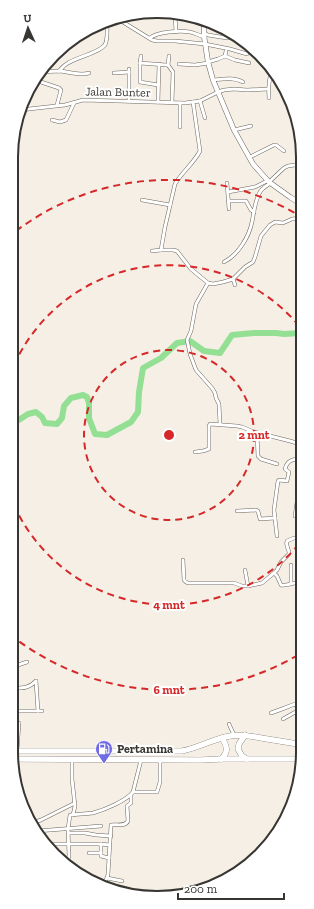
<svg xmlns="http://www.w3.org/2000/svg" width="314" height="909" viewBox="0 0 314 909" font-family="'Zilla Slab',serif">
	<style>
		.lines { fill: none; stroke-linecap: round; stroke-linejoin: round }
		.river { stroke: #93e095; stroke-width: 6 }
		.street-casing { stroke: #6b665e; stroke-width: 4 }
		.secondary-casing { stroke: #6b665e; stroke-width: 5.5 }
		.highway-casing { stroke: #6b665e; stroke-width: 6 }
		.street { stroke: #fff; stroke-width: 3 }
		.secondary { stroke: #fff; stroke-width: 4.5 }
		.highway { stroke: #fff; stroke-width: 5.5 }
		.ring { fill: none; stroke: #d62828; stroke-width: 2; stroke-dasharray: 7 5 }
		.labels { text-anchor: middle; dominant-baseline: central; stroke-width: 4; stroke-linejoin: round; paint-order: stroke }
		.street-label { font-size: 12px; fill: #383632; stroke: #fff }
		.poi-label { font-size: 12px; font-weight: bold; fill: #383632; stroke: #fff; text-anchor: start }
		.rim { fill: none; stroke: #383632; stroke-width: 2 }
		.centre { fill: #d62828; stroke: #fff; stroke-width: 2 }
		.ring-label { font-size: 12px; text-anchor: middle; font-weight: bold; fill: #d62828; stroke: #fff; stroke-width: 4; stroke-linejoin: round; paint-order: stroke }
	</style>
	<rect width="100%" height="100%" fill="#f5efe5"/>
	<g class="lines">
		<polyline class="river" points="14,423 28,414 36,412 42,417 45,423 57,424 62,418 64,406 71,398 83,395 87,397 89,403 89,418 95,434 107,435 131,422 138,412 139,392 143,368 161,358 177,343 190,341 204,351 220,353 232,335 254,333 276,333 284,334 301,333"/>
		<defs>
			<g id="street">
				<polyline points="175,15 176,32"/>
				<polyline points="118,19 152,40 157,41 175,41 205,44 230,49 247,54"/>
				<polyline points="204,33 208,35 227,38 229,38 233,33"/>
				<path d="M 150,38 C 157,32 180,30 190,32 C 195,33 200,36 205,37"/>
				<polyline points="226,51 225,56 235,60 249,63"/>
				<polyline points="141,56 140,63 166,65 168,65 169,56"/>
				<polyline points="208,62 218,59 225,56"/>
				<polyline points="140,63 140,82 158,85"/>
				<polyline points="179,64 195,65 208,63"/>
				<polyline points="168,65 173,72 172,102"/>
				<polyline points="129,69 129,101"/>
				<polyline points="40,70 40,81 41,82 59,88 61,90 57,105"/>
				<path d="M 59,71 C 62,68 64,65 68,63 C 77,57 99,53 105,45 C 108,39 107,29 107,23"/>
				<path d="M 40,72 C 46,72 53,71 60,71 C 70,72 79,76 89,73"/>
				<polyline points="114,73 129,72"/>
				<path d="M 213,80 C 223,79 234,77 243,82"/>
				<path d="M 269,98 C 268,88 269,79 272,68"/>
				<polyline points="200,101 205,118"/>
				<polyline points="158,102 159,64"/>
				<polyline points="180,103 180,127"/>
				<polyline points="18,115 23,110 29,109 65,105 83,100 185,103 200,101 218,92 224,90 234,89 247,90 268,89"/>
				<polyline points="52,120 60,122 66,120 74,103"/>
				<polyline points="234,130 251,126"/>
				<polyline points="250,157 274,145 276,145 284,151"/>
				<polyline points="269,182 284,168 288,166 302,164"/>
				<polyline points="227,183 229,209"/>
				<polyline points="228,192 255,187 267,181"/>
				<polyline points="142,200 170,205"/>
				<polyline points="229,201 246,201 251,210 254,212"/>
				<polyline points="161,250 173,250 177,251 191,269 208,283 213,284 223,282 233,279 245,267 253,262 255,257 261,236 270,225 275,222 283,223 292,219 301,218"/>
				<path d="M 152,251 L 161,250 L 165,227 L 175,184 C 182,172 194,163 200,151 L 193,102"/>
				<path d="M 224,262 C 238,255 249,237 252,222 C 254,212 255,200 260,192 C 262,188 267,186 270,183"/>
				<polyline points="233,279 235,285"/>
				<polyline points="208,283 196,304 191,331 187,340 188,344 190,354 196,370 212,388 215,393 216,398 219,404 220,424"/>
				<polyline points="257,433 258,456 261,459 277,464"/>
				<polyline points="195,452 203,451 209,449 209,426 210,424 237,426 242,427 254,432 290,441 300,444"/>
				<polyline points="237,511 256,510 258,511 260,519 275,518"/>
				<polyline points="295,516 297,502 298,501 300,500"/>
				<path d="M 277,536 L 274,510 L 278,481 L 279,480 L 287,481 L 289,472 L 285,469 C 287,461 292,459 300,459"/>
				<path d="M 183,560 L 184,580 L 186,582 L 188,583 L 234,583 L 242,586 L 248,586 L 262,583 L 274,573 L 277,576 L 281,585 C 284,586 295,583 299,582"/>
				<polyline points="245,570 248,586"/>
				<path d="M 274,573 L 277,570 L 281,562 L 289,554 C 290,550 285,546 287,541 L 294,538 L 299,538"/>
				<polyline points="291,583 291,565"/>
				<polyline points="12,667 27,662"/>
				<polyline points="36,681 38,711"/>
				<path d="M 11,688 C 22,688 28,689 36,681"/>
				<polyline points="11,711 42,711"/>
				<polyline points="271,713 282,709 295,704 299,710 283,719"/>
				<polyline points="11,722 19,723 17,751"/>
				<polyline points="229,724 234,735"/>
				<polyline points="72,760 72,779 75,806 73,815"/>
				<polyline points="133,792 157,792 160,782 160,760"/>
				<polyline points="32,823 41,820 75,803"/>
				<polyline points="37,831 101,826"/>
				<polyline points="69,833 85,833 96,835 111,836"/>
				<polyline points="45,841 46,844 101,844 109,845"/>
				<polyline points="101,844 101,856 109,858"/>
				<polyline points="89,853 101,853"/>
				<path d="M 62,860 L 68,859 L 69,856 L 68,829 L 70,815 C 78,814 85,814 93,813 C 104,810 126,801 133,792 L 141,760"/>
				<polyline points="107,878 122,881"/>
				<polyline points="93,883 97,882 103,883"/>
				<path d="M 101,886 L 107,878 L 108,874 L 111,825 C 117,824 125,827 128,821 L 127,806 L 131,803 L 131,795"/>
			</g>
			<polyline id="secondary" points="204,20 204,36 208,62 213,80 234,130 253,164 269,182 290,197 301,204"/>
			<g id="highway">
				<polyline points="245,735 239,744 238,749 242,756 247,759"/>
				<path d="M 11,751 L 182,751 C 198,748 213,739 230,736 C 240,734 251,736 261,738 C 273,740 286,742 298,744"/>
				<polyline points="12,759 201,760 221,759 298,759"/>
				<path d="M 221,759 C 229,752 227,746 222,738"/>
			</g>
		</defs>
		<use href="#street" class="street-casing"/>
		<use href="#secondary" class="secondary-casing"/>
		<use href="#highway" class="highway-casing"/>
		<use href="#street" class="street"/>
		<use href="#secondary" class="secondary"/>
		<use href="#highway" class="highway"/>
	</g>
	<g class="ring">
		<circle cx="169" cy="435" r="85"/>
		<path d="M299 544A170 170 0 0 1 13 503M14 365A170 170 0 0 1 300 327"/>
		<path d="M298 655A255 255 0 0 1 12 636M16 231A255 255 0 0 1 300 216"/>
	</g>
	<defs>
		<symbol id="fuel-pin" viewBox="-11 -11 22 30"><path d="M0 17L-7.5 6A9.5 9.5 0 1 1 7.5 6Z" fill="#716ce6" stroke="#fff"/><path d="M-5.5-6h7V0h2V4h1.3V-2.5L3-4.5l.8-.8L6-3V5H2.5V1h-1V6h-7ZM-4.2-4.7v3.2H.2V-4.7Z" fill="#fff"/></symbol>
	</defs>
	<g fill-rule="evenodd">
		<use href="#fuel-pin" x="94" y="739" width="20" height="27"/>
	</g>
	<g class="labels">
		<g class="street-label">
			<text transform="translate(118 92) rotate(1)">Jalan Bunter</text>
		</g>
		<g class="poi-label">
			<text x="117" y="749">Pertamina</text>
		</g>
	</g>
	<path d="M0 0H314V909H0ZM157 18H157A139 139 0 0 1 296 157V752A139 139 0 0 1 157 891H157A139 139 0 0 1 18 752V157A139 139 0 0 1 157 18Z" fill="#fff" fill-rule="evenodd"/>
	<path class="rim" d="M157 18H157A139 139 0 0 1 296 157V752A139 139 0 0 1 157 891H157A139 139 0 0 1 18 752V157A139 139 0 0 1 157 18Z"/>
	<circle cx="169" cy="435" r="6" class="centre"/>
	<g class="ring-label">
		<text x="254" y="439">2 mnt</text>
		<text x="169" y="609">4 mnt</text>
		<text x="169" y="694">6 mnt</text>
	</g>
	<g transform="translate(28 28) rotate(357)" stroke="#ffffff" stroke-width="3" paint-order="stroke">
	<path d="M0-3L7 15L0 10L-7 15Z" fill="#383632"/>
	<text y="-6" font-size="11" font-weight="bold" text-anchor="middle" fill="#383632">U</text>
	</g>
	<path d="M178 893v6h106v-6" fill="none" stroke="#383632" stroke-width="2"/>
	<text x="184" y="893" font-size="12" fill="#383632" stroke="#ffffff" stroke-width="3" paint-order="stroke">200 m</text>
</svg>
